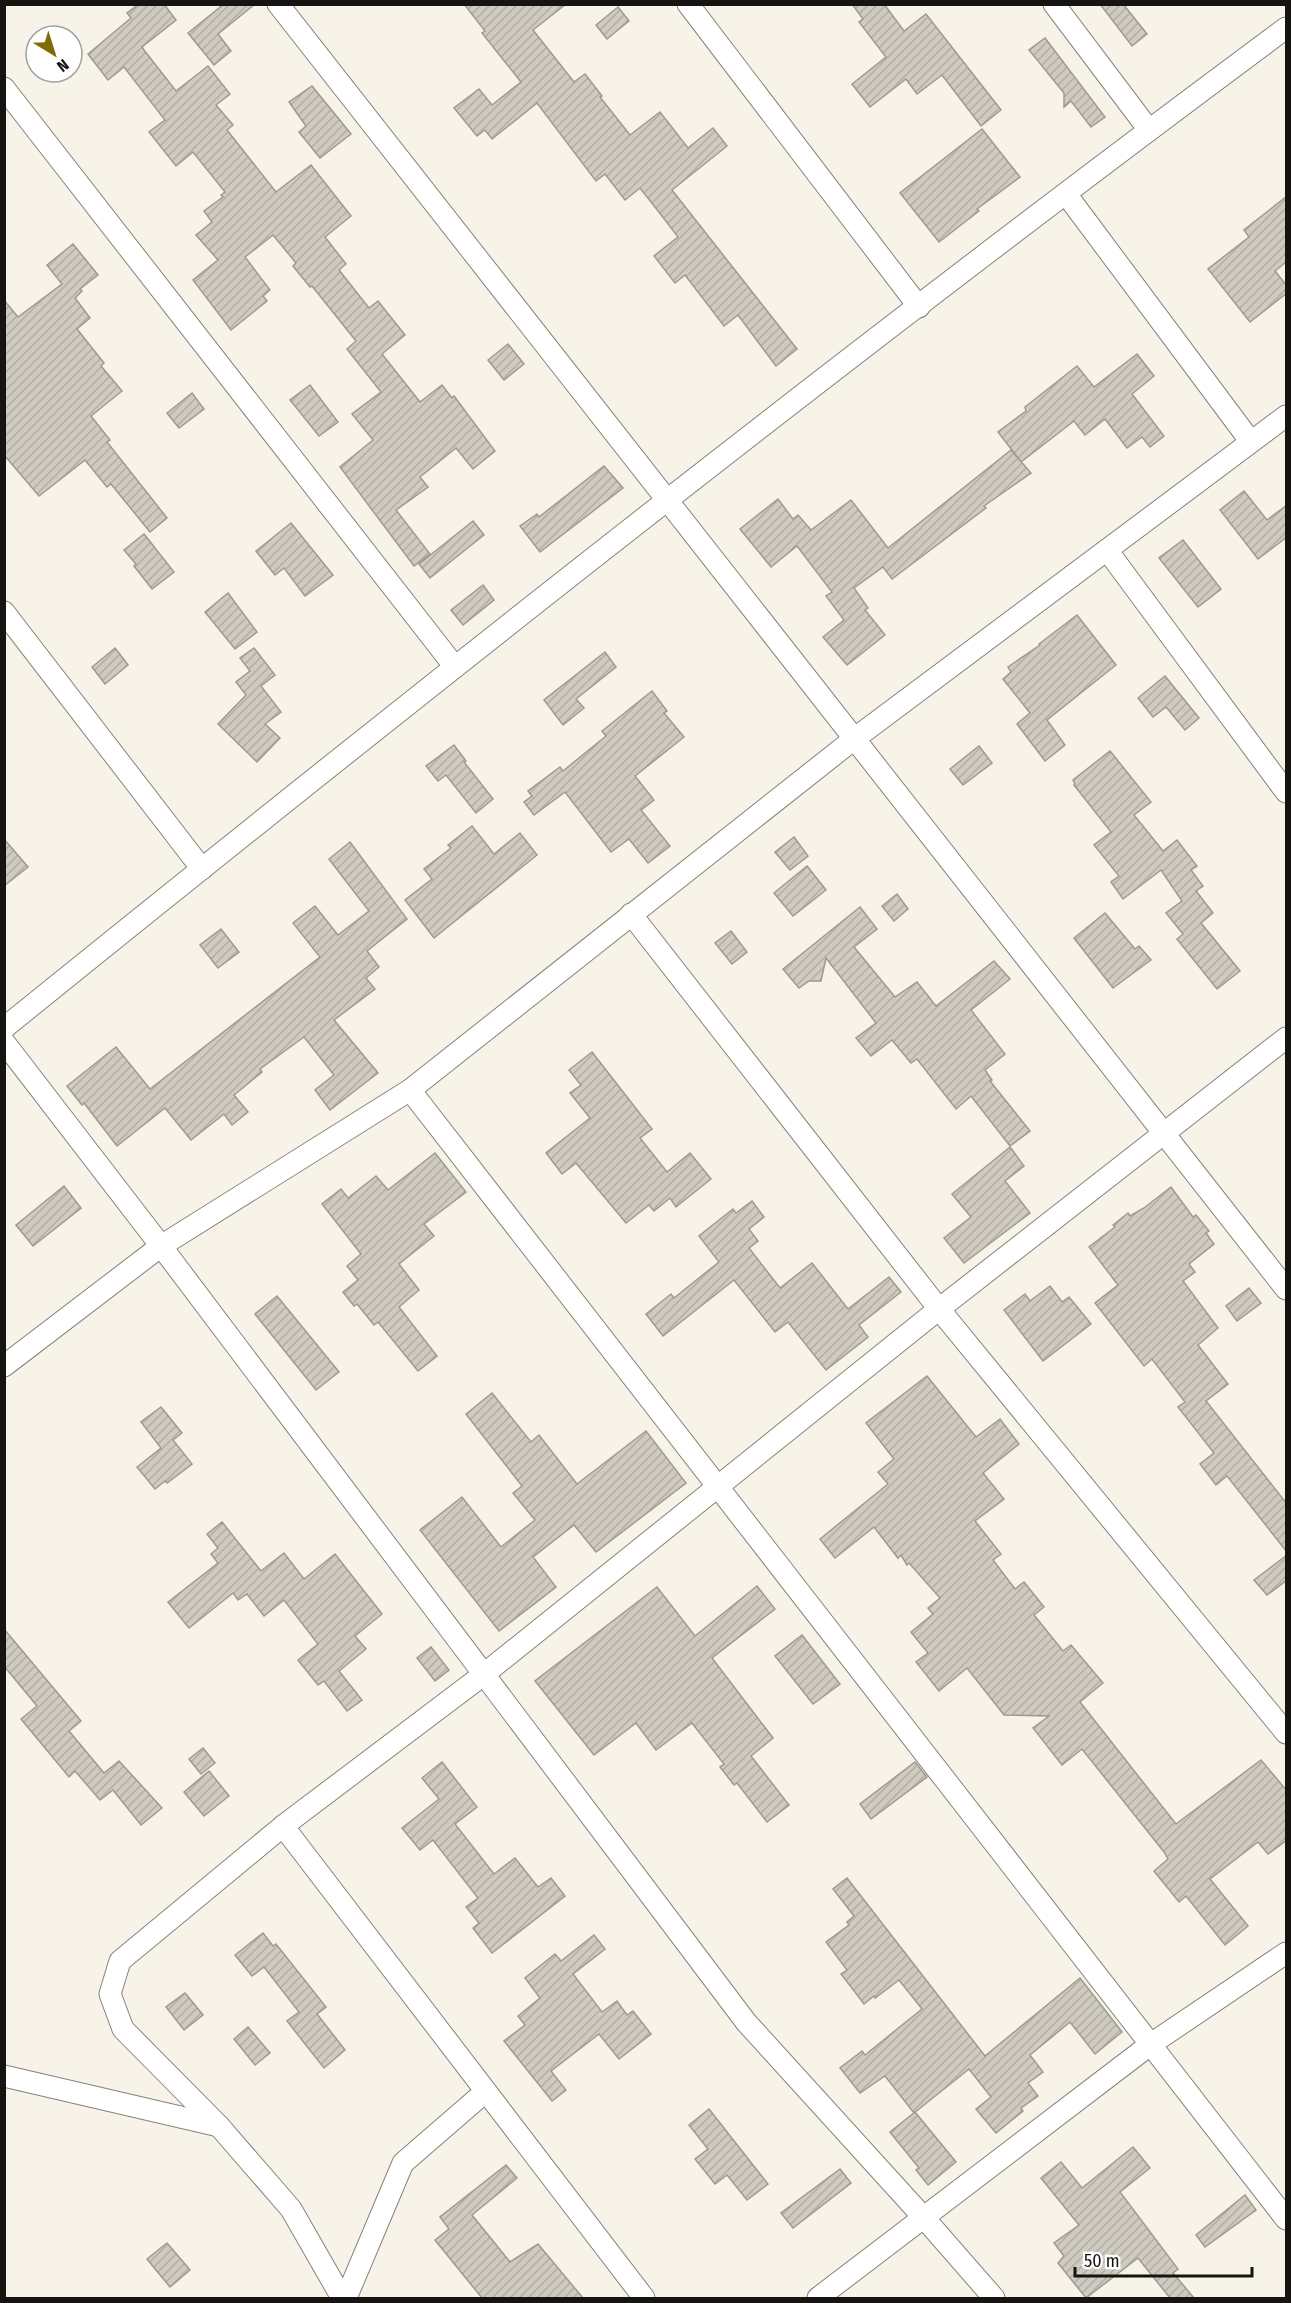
<svg xmlns="http://www.w3.org/2000/svg" width="1291" height="2303" viewBox="0 0 1291 2303" font-family="'Fira Sans Condensed',sans-serif">
	<style>
		.building { fill: url(#building-hatch); stroke: #9f9a91; stroke-width: 1.5 }
		.lines { fill: none; stroke-linecap: round; stroke-linejoin: round }
		.minor-casing { stroke: #87837a; stroke-width: 23 }
		.minor { stroke: #fff; stroke-width: 21 }
	</style>
	<defs>
		<pattern id="building-hatch" width="6" height="6" patternUnits="userSpaceOnUse" patternTransform="scale(1.5)"><rect width="6" height="6" fill="#d0cbc1"/><path d="M-1 1l2-2M0 6l6-6M5 7l2-2" fill="none" stroke="#b2ada5"/></pattern>
	</defs>
	<rect width="100%" height="100%" fill="#f8f3e9"/>
	<g class="building">
		<polygon points="139,4 164,4 176,20 142,47 144,50 176,91 208,66 230,94 216,105 233,125 227,130 276,192 311,165 351,216 325,237 346,264 339,270 369,308 378,301 405,335 382,354 420,402 442,385 452,398 454,396 495,451 473,469 456,448 420,477 428,487 396,510 430,554 414,566 340,467 373,440 352,414 381,392 347,349 356,341 312,286 310,287 293,266 296,263 273,235 245,257 270,290 263,296 267,301 231,330 193,280 218,260 196,235 212,222 204,211 223,197 221,195 225,192 193,152 176,166 149,132 165,120 124,67 108,80 88,54 131,18 127,13"/>
		<polygon points="224,4 255,4 218,34 231,51 214,65 188,33"/>
		<polygon points="464,4 566,4 533,30 574,82 585,74 602,96 600,97 630,135 660,112 688,148 713,128 727,146 672,190 797,349 776,366 738,315 724,326 685,275 675,283 654,256 678,237 662,216 640,188 625,200 605,174 596,181 537,103 492,139 485,130 477,136 454,108 479,89 492,105 521,82 482,33 485,31"/>
		<polygon points="852,4 884,4 904,31 926,14 1001,110 981,126 942,75 917,94 906,79 870,107 852,84 886,57 859,22 863,19"/>
		<polygon points="1100,4 1123,4 1147,34 1132,46"/>
		<polygon points="618,7 629,21 607,39 596,25"/>
		<polygon points="1045,38 1105,117 1091,127 1071,101 1064,107 1064,93 1029,50"/>
		<polygon points="312,86 351,134 320,158 299,132 306,126 289,102"/>
		<polygon points="982,129 1020,177 977,209 979,211 939,242 900,193"/>
		<polygon points="1287,196 1286,262 1275,271 1287,286 1287,293 1250,322 1208,269 1249,237 1244,230"/>
		<polygon points="73,244 98,275 80,289 82,291 75,298 90,318 77,329 104,363 101,366 122,391 91,416 110,440 107,442 167,518 150,532 111,484 107,487 85,460 39,496 4,455 4,300 18,317 62,284 47,265"/>
		<polygon points="508,344 524,364 504,380 488,360"/>
		<polygon points="1137,354 1154,376 1132,394 1164,436 1150,447 1142,437 1127,448 1105,419 1085,435 1074,421 1021,462 998,432 1026,411 1025,407 1077,366 1094,387"/>
		<polygon points="310,385 338,422 319,436 290,400"/>
		<polygon points="192,393 204,409 179,428 167,413"/>
		<polygon points="1011,450 1031,473 984,506 986,508 896,576 892,579 883,567 854,588 868,608 865,610 885,635 847,665 823,637 844,620 826,596 832,592 797,546 771,567 740,529 778,499 793,519 798,515 811,530 851,500 888,548"/>
		<polygon points="604,466 623,488 540,552 520,526 537,514 539,517"/>
		<polygon points="1244,491 1267,520 1287,505 1287,537 1258,559 1220,510"/>
		<polygon points="473,521 484,535 430,578 419,564"/>
		<polygon points="291,523 333,575 305,596 284,568 275,575 256,551"/>
		<polygon points="144,534 174,572 152,589 134,566 136,564 124,550"/>
		<polygon points="1183,540 1221,589 1198,607 1159,558"/>
		<polygon points="483,585 494,600 463,625 451,610"/>
		<polygon points="228,593 257,632 235,649 205,612"/>
		<polygon points="1077,615 1116,665 1047,720 1065,745 1045,761 1017,724 1030,713 1003,679 1011,672 1008,667 1040,645 1039,644"/>
		<polygon points="115,648 128,665 105,684 92,667"/>
		<polygon points="254,648 275,675 261,686 281,712 265,724 280,738 257,762 218,724 246,695 236,682 250,671 240,658"/>
		<polygon points="605,652 616,667 576,699 584,708 563,725 544,700"/>
		<polygon points="1165,676 1199,718 1185,730 1166,707 1153,717 1138,698"/>
		<polygon points="652,691 667,711 664,713 684,737 635,776 654,800 641,810 670,846 648,863 629,839 611,852 565,792 534,815 524,802 532,796 528,791 560,767 563,771 606,736 602,731"/>
		<polygon points="454,745 466,761 464,762 493,799 476,813 446,775 438,781 426,766"/>
		<polygon points="979,746 992,763 963,785 950,769"/>
		<polygon points="1110,751 1151,802 1134,815 1163,851 1177,840 1197,866 1191,870 1203,886 1196,891 1213,913 1201,923 1240,971 1217,989 1177,939 1183,934 1166,913 1182,901 1161,870 1123,899 1111,882 1119,876 1094,845 1111,832 1074,785 1075,784 1073,780"/>
		<polygon points="472,826 494,854 520,833 537,855 434,938 405,900 432,879 424,869 451,848 448,845"/>
		<polygon points="794,837 808,856 790,870 775,852"/>
		<polygon points="4,839 28,867 4,886"/>
		<polygon points="350,842 407,919 367,951 379,967 366,978 375,989 334,1020 378,1073 330,1110 315,1090 334,1075 304,1037 260,1069 262,1072 234,1095 248,1112 232,1125 224,1114 191,1140 165,1108 117,1146 84,1103 82,1105 67,1086 116,1047 150,1089 320,957 293,923 315,906 338,935 369,911 329,859"/>
		<polygon points="807,866 826,890 793,916 774,893"/>
		<polygon points="897,894 908,909 894,921 882,906"/>
		<polygon points="860,907 877,929 854,947 895,997 917,982 936,1006 994,961 1010,979 971,1010 1005,1054 985,1070 992,1080 990,1081 1030,1131 1010,1146 971,1096 956,1109 917,1059 911,1063 892,1040 871,1056 856,1038 876,1023 826,958 821,981 809,981 799,988 783,969"/>
		<polygon points="1105,913 1135,949 1139,946 1151,960 1113,988 1074,938"/>
		<polygon points="221,929 239,952 218,968 200,945"/>
		<polygon points="731,931 747,952 732,964 715,943"/>
		<polygon points="592,1052 652,1129 640,1138 667,1172 690,1153 711,1179 676,1207 670,1198 654,1211 649,1205 626,1223 576,1163 562,1174 546,1153 590,1118 570,1093 581,1085 569,1070"/>
		<polygon points="1010,1147 1024,1166 1005,1181 1030,1213 964,1263 944,1238 971,1217 952,1194"/>
		<polygon points="435,1153 466,1192 424,1224 434,1236 399,1264 419,1290 399,1307 437,1356 418,1371 378,1322 374,1325 357,1304 354,1306 343,1292 358,1280 347,1266 361,1254 322,1204 341,1189 348,1198 376,1176 388,1190"/>
		<polygon points="64,1186 81,1208 33,1246 16,1225"/>
		<polygon points="1171,1187 1193,1217 1196,1215 1209,1231 1206,1233 1214,1244 1189,1264 1195,1272 1183,1281 1218,1328 1198,1345 1228,1384 1206,1401 1287,1504 1287,1552 1227,1476 1216,1485 1200,1464 1214,1453 1178,1407 1185,1402 1152,1359 1144,1366 1095,1303 1118,1285 1089,1247 1115,1227 1113,1225 1128,1213 1130,1216 1144,1208"/>
		<polygon points="752,1201 764,1217 749,1229 758,1241 749,1248 780,1288 812,1263 848,1309 889,1277 901,1292 859,1325 868,1337 826,1370 788,1322 775,1332 734,1280 663,1336 646,1314 671,1294 674,1298 719,1262 699,1236 733,1209 736,1213"/>
		<polygon points="1050,1286 1062,1302 1069,1297 1091,1324 1043,1361 1004,1310 1025,1294 1030,1301"/>
		<polygon points="1249,1288 1261,1303 1237,1321 1226,1306"/>
		<polygon points="277,1296 339,1372 316,1390 255,1314"/>
		<polygon points="927,1376 976,1437 1000,1419 1019,1444 983,1473 1004,1499 975,1521 1001,1554 993,1560 1015,1589 1024,1582 1044,1607 1034,1615 1063,1651 1071,1645 1103,1683 1080,1702 1176,1824 1261,1760 1287,1791 1287,1840 1268,1854 1258,1842 1210,1879 1248,1926 1225,1945 1186,1896 1179,1902 1154,1871 1168,1859 1164,1852 1082,1749 1062,1765 1033,1728 1049,1716 1004,1715 967,1668 939,1691 916,1662 928,1653 911,1632 933,1614 928,1608 940,1598 909,1563 907,1565 901,1555 898,1558 874,1527 835,1558 820,1539 888,1484 878,1472 894,1459 866,1423"/>
		<polygon points="492,1393 531,1442 539,1435 577,1484 646,1431 686,1483 596,1552 574,1525 533,1557 556,1587 499,1631 420,1530 462,1497 501,1547 535,1520 513,1493 522,1486 466,1414"/>
		<polygon points="161,1407 182,1433 173,1440 192,1464 167,1483 165,1481 155,1489 137,1467 161,1448 141,1422"/>
		<polygon points="222,1522 261,1571 284,1553 304,1579 335,1554 382,1614 355,1636 366,1649 339,1671 362,1700 347,1711 324,1681 318,1685 298,1660 318,1644 284,1600 264,1616 247,1594 238,1600 233,1593 189,1628 168,1602 218,1563 211,1554 218,1548 207,1534"/>
		<polygon points="1287,1555 1287,1580 1267,1595 1254,1580"/>
		<polygon points="757,1586 775,1609 712,1658 773,1738 751,1756 789,1805 767,1822 737,1783 734,1785 720,1767 724,1764 692,1723 656,1750 636,1723 594,1755 535,1681 657,1587 695,1636"/>
		<polygon points="4,1629 81,1721 69,1731 104,1773 119,1761 162,1808 141,1825 113,1790 100,1800 75,1771 69,1777 21,1719 37,1706 4,1666"/>
		<polygon points="802,1635 840,1684 813,1704 775,1656"/>
		<polygon points="431,1647 449,1670 435,1681 417,1658"/>
		<polygon points="203,1748 215,1763 201,1774 189,1759"/>
		<polygon points="442,1762 477,1807 455,1824 494,1874 515,1858 538,1887 551,1878 565,1896 492,1953 473,1928 479,1923 466,1907 478,1898 433,1840 420,1850 402,1828 439,1799 422,1778"/>
		<polygon points="915,1762 927,1777 871,1819 860,1804"/>
		<polygon points="209,1771 229,1796 204,1816 184,1792"/>
		<polygon points="847,1878 985,2056 1080,1978 1122,2032 1095,2054 1070,2022 1030,2055 1043,2072 1028,2083 1038,2096 1021,2108 1023,2111 996,2133 976,2109 991,2097 969,2069 914,2113 885,2076 860,2093 840,2068 862,2051 865,2055 922,2009 899,1980 875,1998 874,1996 864,2004 841,1974 847,1970 826,1942 849,1925 847,1922 854,1916 833,1889"/>
		<polygon points="263,1933 273,1946 276,1944 326,2007 317,2014 345,2050 324,2068 287,2021 299,2012 264,1967 252,1976 235,1955"/>
		<polygon points="594,1935 605,1949 573,1974 602,2012 617,2001 627,2015 633,2011 651,2034 619,2059 599,2034 551,2071 566,2090 552,2101 504,2041 525,2025 518,2016 540,1998 525,1978 555,1954 561,1961"/>
		<polygon points="185,1993 203,2015 184,2030 166,2007"/>
		<polygon points="248,2027 270,2053 255,2065 234,2039"/>
		<polygon points="709,2109 768,2184 747,2200 727,2175 715,2184 695,2159 708,2149 689,2125"/>
		<polygon points="915,2112 956,2162 928,2185 916,2170 919,2168 890,2132"/>
		<polygon points="1133,2147 1150,2168 1120,2192 1178,2269 1173,2273 1194,2298 1170,2298 1138,2258 1086,2298 1058,2263 1064,2256 1054,2243 1079,2225 1041,2178 1061,2162 1082,2188"/>
		<polygon points="506,2165 517,2178 472,2215 510,2262 538,2244 583,2298 482,2298 435,2240 449,2229 440,2217"/>
		<polygon points="840,2169 851,2183 793,2228 781,2213"/>
		<polygon points="1245,2195 1256,2210 1205,2247 1196,2235"/>
		<polygon points="167,2243 190,2270 170,2287 147,2259"/>
	</g>
	<g class="lines">
		<defs>
			<g id="minor">
				<polyline points="278,4 1286,1289"/>
				<polyline points="688,4 919,307"/>
				<polyline points="1054,4 1149,130"/>
				<polyline points="4,88 455,667"/>
				<polyline points="1066,194 1251,442"/>
				<polyline points="1107,550 1286,792"/>
				<polyline points="4,612 202,869"/>
				<polyline points="631,914 939,1309 1286,1733"/>
				<path d="M 4,1028 C 426,687 851,351 1286,28"/>
				<polyline points="4,1042 161,1246 746,2022 925,2219 994,2298"/>
				<polyline points="410,1090 1286,2219"/>
				<polyline points="4,1366 161,1246 410,1090 854,739 1286,416"/>
				<polyline points="283,1826 644,2298"/>
				<polyline points="4,2076 219,2126"/>
				<polyline points="342,2298 291,2209 219,2126 123,2029 110,1994 120,1961 283,1826 483,1675 939,1309 1286,1038"/>
				<polyline points="346,2298 403,2163 485,2092"/>
				<polyline points="818,2298 1151,2044 1286,1953"/>
			</g>
		</defs>
		<use href="#minor" class="minor-casing"/>
		<use href="#minor" class="minor"/>
	</g>
	<rect width="1291" height="2303" fill="none" stroke="#161411" stroke-width="12"/>
	<g transform="translate(54 54) rotate(142)"><circle r="28" fill="#ffffff" stroke="#a2a1a0" stroke-width="1.5"/>
	<path d="M0-4.5L10 22L0 15L-10 22Z" fill="#826a04"/>
	<text y="-9" font-size="16" font-weight="bold" text-anchor="middle" fill="#161411">N</text>
	</g>
	<path d="M1075 2267v9h177v-9" fill="none" stroke="#161411" stroke-width="3"/>
	<text x="1084" y="2267" font-size="18" fill="#161411" stroke="#ffffff" stroke-width="4.5" paint-order="stroke">50 m</text>
</svg>
